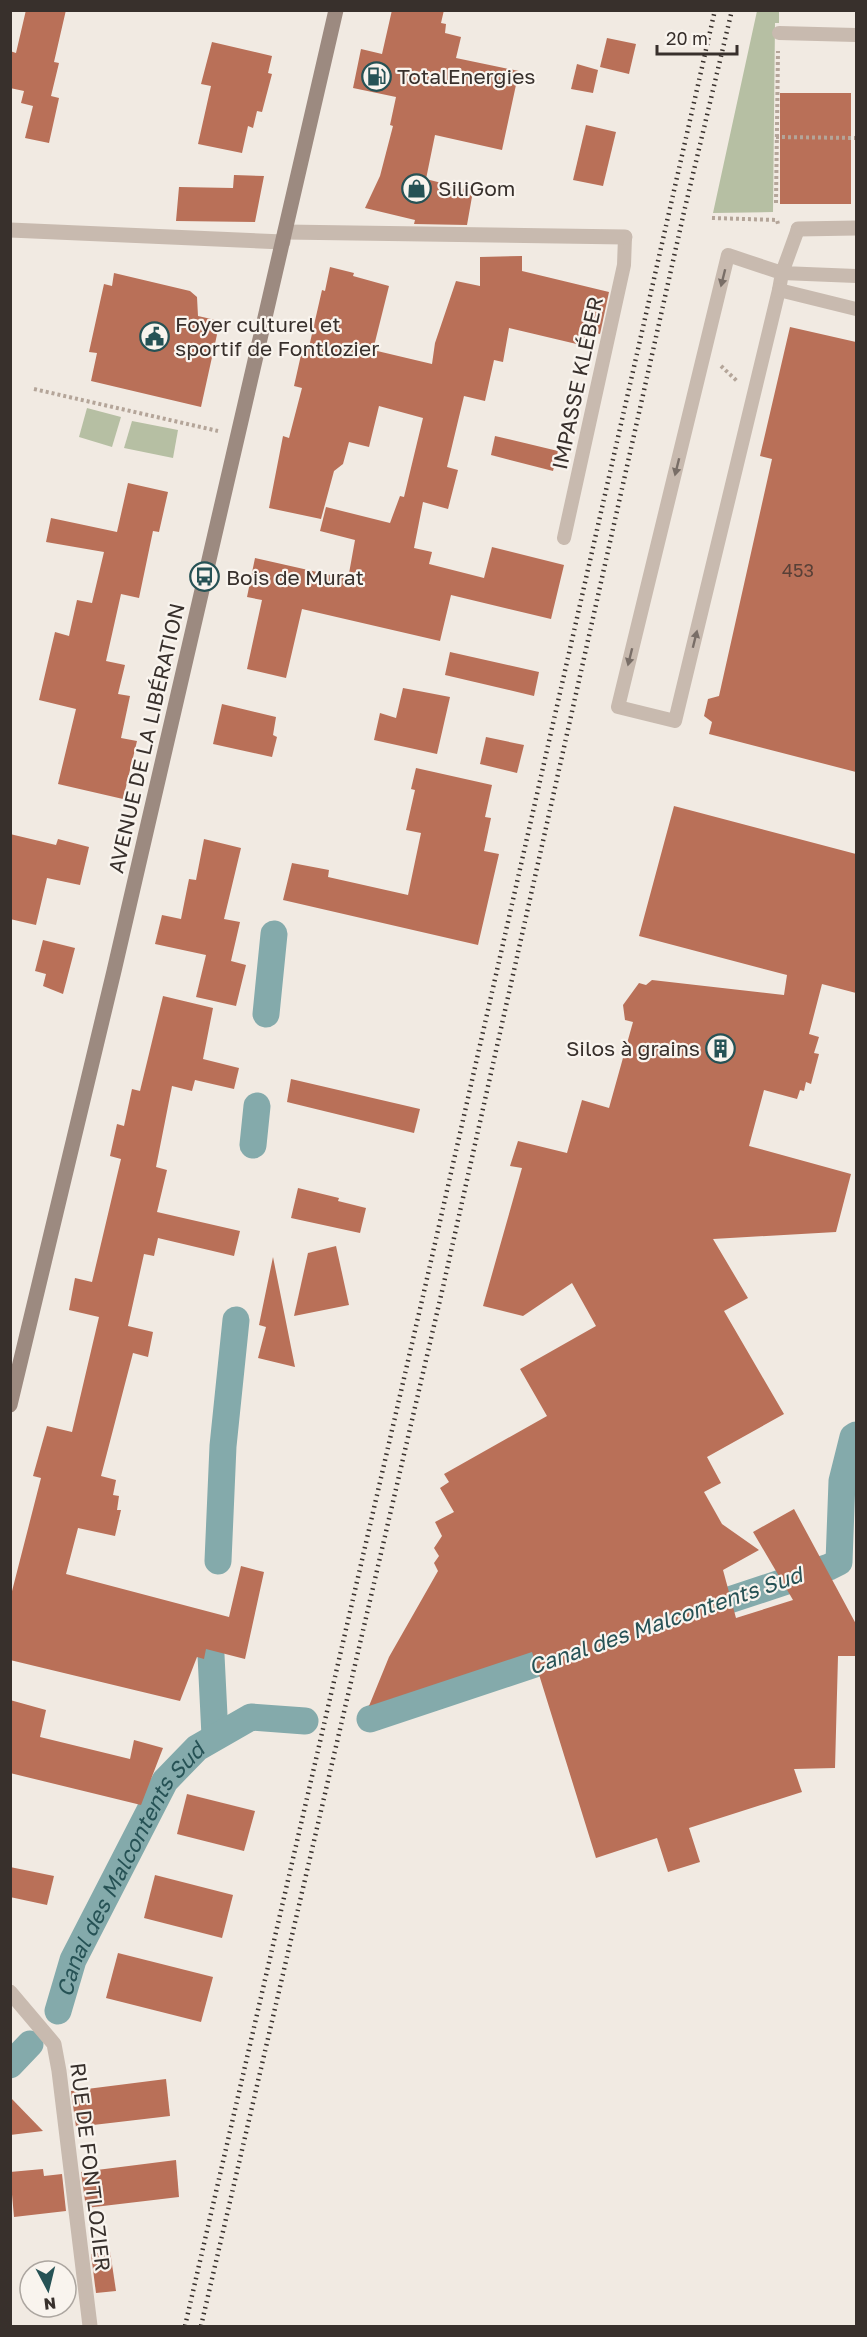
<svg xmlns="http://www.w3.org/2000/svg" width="867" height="2337" viewBox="0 0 867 2337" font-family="'Golos Text',sans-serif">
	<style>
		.green { fill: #b6bfa3 }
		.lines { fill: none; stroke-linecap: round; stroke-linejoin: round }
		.canal { stroke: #84aaab; stroke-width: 27 }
		.building { fill: #b97058 }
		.path { stroke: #b4a599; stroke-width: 4; stroke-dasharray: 3 3; stroke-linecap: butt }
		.service { stroke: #c8baaf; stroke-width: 14 }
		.minor { stroke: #c8baaf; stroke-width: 15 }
		.secondary { stroke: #9c8a80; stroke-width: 15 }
		.rail { stroke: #38302c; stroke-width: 4.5; stroke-dasharray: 1.5 4.5; stroke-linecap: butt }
		.oneway { fill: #796e67 }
		.labels { text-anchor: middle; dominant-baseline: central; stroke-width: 4.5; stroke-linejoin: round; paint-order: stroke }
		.number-label { font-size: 18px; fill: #584037 }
		.poi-label { font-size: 21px; fill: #38302c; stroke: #f9f4ee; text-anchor: start }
		.street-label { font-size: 21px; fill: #38302c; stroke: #f9f4ee }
		.water-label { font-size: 22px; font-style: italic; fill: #265255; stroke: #f9f4ee }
	</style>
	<rect width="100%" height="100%" fill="#f1eae2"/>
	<g class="green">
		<polygon points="757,11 779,11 779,23 775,23 773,212 713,213"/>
		<polygon points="87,408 121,417 112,447 79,437"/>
		<polygon points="132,421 178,430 173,458 124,448"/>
	</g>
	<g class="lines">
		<g class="canal">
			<polyline points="266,1014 274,934"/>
			<polyline points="253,1145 257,1106"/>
			<polyline points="218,1561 223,1446 236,1320"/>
			<polyline points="696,1611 829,1567 839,1562 842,1481 853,1437 856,1435"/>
			<polyline points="211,1655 215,1736"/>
			<polyline points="370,1719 571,1652"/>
			<path id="s1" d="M 58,2011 L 73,1960 L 165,1781 L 197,1748 L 251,1717 L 305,1721"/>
			<polyline points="10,2065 30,2044"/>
		</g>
	</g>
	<g class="building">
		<polygon points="26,10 66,10 54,62 59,63 51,96 59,98 49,143 25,138 33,106 21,103 24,91 10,88 10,51 16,53"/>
		<polygon points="392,10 444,10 441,23 446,24 445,33 461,37 456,58 519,71 502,150 435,135 426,179 473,191 467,225 414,224 415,220 365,208 380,176 393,126 390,125 396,97 353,88 361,49 382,54"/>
		<polygon points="607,38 636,44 629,74 600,67"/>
		<polygon points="212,42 272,56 268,73 272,74 262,112 257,111 253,128 248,126 242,153 198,144 211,86 201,84"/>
		<polygon points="577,64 598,70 593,93 571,89"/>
		<rect x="780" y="93" width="71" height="111"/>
		<polygon points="586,125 616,132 603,186 573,180"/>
		<polygon points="234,175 264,176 255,222 176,221 179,187 233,188"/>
		<polygon points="522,256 522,271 609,292 600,334 588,331 585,346 509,328 503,362 494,360 485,401 464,396 447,467 458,470 448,509 423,502 414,548 432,552 429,564 484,578 492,547 564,565 551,619 451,595 440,641 302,609 286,678 247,669 262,600 247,597 255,558 348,579 355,540 320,531 326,507 390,523 400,496 404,497 423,418 379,406 369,447 349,442 343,464 334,471 321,519 269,508 283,436 289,438 302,388 294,386 303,346 309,347 322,290 325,291 330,267 354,273 353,276 389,286 373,350 432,364 435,343 456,281 480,286 480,257"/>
		<polygon points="114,273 190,291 197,297 198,316 220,321 201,407 91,381 97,353 89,352 104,284 112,286"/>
		<polygon points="790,327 856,342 856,772 709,734 712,722 704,716 708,699 719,696 772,459 760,456"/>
		<polygon points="495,436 558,451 553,471 491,455"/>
		<polygon points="128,483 168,492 159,532 153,531 139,598 121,594 106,661 125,665 118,694 130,696 121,738 137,741 123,799 58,784 76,709 39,700 55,632 69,636 77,600 92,603 104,552 46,542 51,518 117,532"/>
		<polygon points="450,652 539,672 534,696 445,675"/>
		<polygon points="403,688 450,697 437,754 374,740 380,713 396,718"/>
		<polygon points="222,704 276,717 273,735 277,737 272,757 213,744"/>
		<polygon points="486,737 524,745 517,773 480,764"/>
		<polygon points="416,768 492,785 485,817 491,818 484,851 499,854 478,945 283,900 292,863 329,870 328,877 408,895 421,833 406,830 415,790 411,789"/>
		<polygon points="674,806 856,854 856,993 822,984 809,1034 819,1037 814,1053 819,1054 811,1084 806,1082 804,1091 800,1090 797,1099 764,1090 749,1146 851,1174 836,1232 713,1239 748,1298 724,1311 784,1414 707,1457 721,1483 704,1492 722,1524 759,1550 723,1570 736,1618 793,1600 753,1532 794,1509 856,1624 856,1656 838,1656 835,1768 794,1769 802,1792 689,1828 700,1862 668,1872 657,1838 596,1858 532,1652 369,1706 389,1657 438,1571 434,1563 439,1556 434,1548 442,1536 435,1522 454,1512 440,1488 449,1482 444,1474 547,1416 520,1369 596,1326 572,1283 523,1316 483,1306 522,1168 510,1166 518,1141 567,1153 582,1100 609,1108 633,1022 625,1020 623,1005 639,983 646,985 652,980 784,995 787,975 639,936"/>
		<polygon points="10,834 56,845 58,839 89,847 80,885 47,878 36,925 10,919"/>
		<polygon points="204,839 241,848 224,919 240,922 231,961 246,965 236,1006 196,997 206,955 155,944 162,915 181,919 189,879 196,880"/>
		<polygon points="43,940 75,948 63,994 43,986 46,974 35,971"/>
		<polygon points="163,996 213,1008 203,1059 239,1068 234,1089 195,1080 192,1091 172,1086 156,1167 167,1170 157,1212 240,1231 234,1256 158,1238 154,1256 144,1254 128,1326 153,1332 148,1357 133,1353 101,1476 116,1480 113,1495 119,1496 117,1510 121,1510 115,1536 78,1528 66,1574 229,1617 241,1566 264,1572 245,1659 206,1649 204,1659 197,1657 180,1701 10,1660 10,1599 41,1478 33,1476 47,1426 72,1432 99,1317 69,1310 75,1278 92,1282 121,1159 110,1156 117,1124 124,1126 132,1089 140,1091"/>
		<polygon points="291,1079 420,1109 414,1133 287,1102"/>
		<polygon points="298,1188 339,1198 338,1201 366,1208 360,1233 291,1218"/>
		<polygon points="336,1246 349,1305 294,1316 308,1253"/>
		<polygon points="273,1257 295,1367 258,1358 266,1327 259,1325"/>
		<polygon points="10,1700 46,1710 40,1737 130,1759 134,1740 163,1748 141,1805 10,1773"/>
		<polygon points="187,1794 255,1811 244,1851 177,1834"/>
		<polygon points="10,1867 54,1876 47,1905 10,1897"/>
		<polygon points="155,1875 233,1895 222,1938 144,1918"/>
		<polygon points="118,1953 213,1977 201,2022 106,1998"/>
		<polygon points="166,2079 170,2116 76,2127 71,2091"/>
		<polygon points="10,2097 43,2131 10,2135"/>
		<polygon points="176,2160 179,2197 86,2208 81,2172"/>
		<polygon points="43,2169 44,2176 62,2174 66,2211 14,2217 10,2172"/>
		<polygon points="110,2251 116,2291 96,2293 91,2254"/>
	</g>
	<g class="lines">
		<g class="path">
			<polyline points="776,137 856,138"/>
			<polyline points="776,203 778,51"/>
			<polyline points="712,218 777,220 778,224"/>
			<polyline points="721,366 737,381"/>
			<polyline points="34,389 218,431"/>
		</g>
		<g class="service">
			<polyline points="779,33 856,35"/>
			<polyline points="798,229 782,273 779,290 675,721 618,707 728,255 782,273 856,276"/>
			<polyline points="779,290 856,309"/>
			<polyline points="564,538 624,265 625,237"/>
		</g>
		<g class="minor">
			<polyline points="798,229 856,228"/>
			<polyline points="10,230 283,242"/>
			<polyline points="285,232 625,237"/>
			<polyline points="10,1992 54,2044 59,2071 90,2326"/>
		</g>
		<polyline class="secondary" points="10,1405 114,971 336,10"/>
		<g class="rail">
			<polyline points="185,2326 426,1283 715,10"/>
			<polyline points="201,2326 443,1287 684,212 732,10"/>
		</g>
	</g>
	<defs><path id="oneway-solid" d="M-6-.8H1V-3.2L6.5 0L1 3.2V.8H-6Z" transform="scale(1.5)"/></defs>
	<g class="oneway">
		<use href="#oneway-solid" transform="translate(723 278) rotate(104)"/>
		<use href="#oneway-solid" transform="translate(677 467) rotate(104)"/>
		<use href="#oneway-solid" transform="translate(695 639) rotate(-76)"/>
		<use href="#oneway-solid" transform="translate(630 657) rotate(104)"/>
	</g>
	<defs>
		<symbol id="fuel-ring" viewBox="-11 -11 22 22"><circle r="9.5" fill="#f9f4ee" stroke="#265255" stroke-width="1.5"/><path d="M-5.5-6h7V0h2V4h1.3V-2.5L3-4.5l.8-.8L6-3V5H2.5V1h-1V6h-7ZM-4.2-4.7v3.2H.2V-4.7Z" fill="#265255"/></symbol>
		<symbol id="shop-ring" viewBox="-11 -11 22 22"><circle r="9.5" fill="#f9f4ee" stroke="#265255" stroke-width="1.5"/><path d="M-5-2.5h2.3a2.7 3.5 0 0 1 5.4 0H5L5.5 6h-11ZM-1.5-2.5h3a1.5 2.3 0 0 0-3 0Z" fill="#265255"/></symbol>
		<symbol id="civic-ring" viewBox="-11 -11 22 22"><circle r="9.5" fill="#f9f4ee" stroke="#265255" stroke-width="1.5"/><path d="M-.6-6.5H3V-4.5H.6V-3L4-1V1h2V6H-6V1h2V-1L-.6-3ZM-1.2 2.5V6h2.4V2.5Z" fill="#265255"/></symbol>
		<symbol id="bus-ring" viewBox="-11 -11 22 22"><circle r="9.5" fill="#f9f4ee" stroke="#265255" stroke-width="1.5"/><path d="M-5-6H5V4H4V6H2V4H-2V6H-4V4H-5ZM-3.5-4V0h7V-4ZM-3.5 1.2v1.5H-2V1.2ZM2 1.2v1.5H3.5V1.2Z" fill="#265255"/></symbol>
		<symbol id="building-ring" viewBox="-11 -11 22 22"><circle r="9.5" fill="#f9f4ee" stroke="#265255" stroke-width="1.5"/><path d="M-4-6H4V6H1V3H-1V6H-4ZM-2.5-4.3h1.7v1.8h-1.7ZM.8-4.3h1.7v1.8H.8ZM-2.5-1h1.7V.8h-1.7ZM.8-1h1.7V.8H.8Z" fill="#265255"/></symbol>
	</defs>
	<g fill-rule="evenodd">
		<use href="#fuel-ring" x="360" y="60" width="33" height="33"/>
		<use href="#shop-ring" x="400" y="172" width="33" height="33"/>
		<use href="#civic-ring" x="138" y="320" width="33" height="33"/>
		<use href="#bus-ring" x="188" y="560" width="33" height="33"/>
		<use href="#building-ring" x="704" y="1032" width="33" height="33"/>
	</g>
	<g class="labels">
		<g class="number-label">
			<text x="798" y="570">453</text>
		</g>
		<g class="poi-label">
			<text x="397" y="76">TotalEnergies</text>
			<text x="438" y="188">SiliGom</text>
			<text x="175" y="324">Foyer culturel et<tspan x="175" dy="24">sportif de Fontlozier</tspan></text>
			<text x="226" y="577">Bois de Murat</text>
			<text x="700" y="1048" text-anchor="end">Silos à grains</text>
		</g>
		<g class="street-label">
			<text transform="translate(577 383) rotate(-78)">IMPASSE KLÉBER</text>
			<text transform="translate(146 738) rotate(-77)">AVENUE DE LA LIBÉRATION</text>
			<text transform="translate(91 2167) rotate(83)">RUE DE FONTLOZIER</text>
		</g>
		<g class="water-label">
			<text transform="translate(665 1620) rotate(-19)">Canal des Malcontents Sud</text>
			<text stroke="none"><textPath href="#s1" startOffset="160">Canal des Malcontents Sud</textPath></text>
		</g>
	</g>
	<rect width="867" height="2337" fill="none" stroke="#38302c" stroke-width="24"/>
	<g transform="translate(48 2289) rotate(173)"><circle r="28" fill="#f9f4ee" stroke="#aca6a0" stroke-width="1.5"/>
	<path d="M0-4.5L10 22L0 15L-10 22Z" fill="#265255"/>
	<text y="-9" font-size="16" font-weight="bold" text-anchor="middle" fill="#38302c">N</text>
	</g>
	<path d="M657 45v9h80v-9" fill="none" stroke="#38302c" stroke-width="3"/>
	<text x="666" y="45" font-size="18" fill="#38302c" stroke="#f9f4ee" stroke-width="4.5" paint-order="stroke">20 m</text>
</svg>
